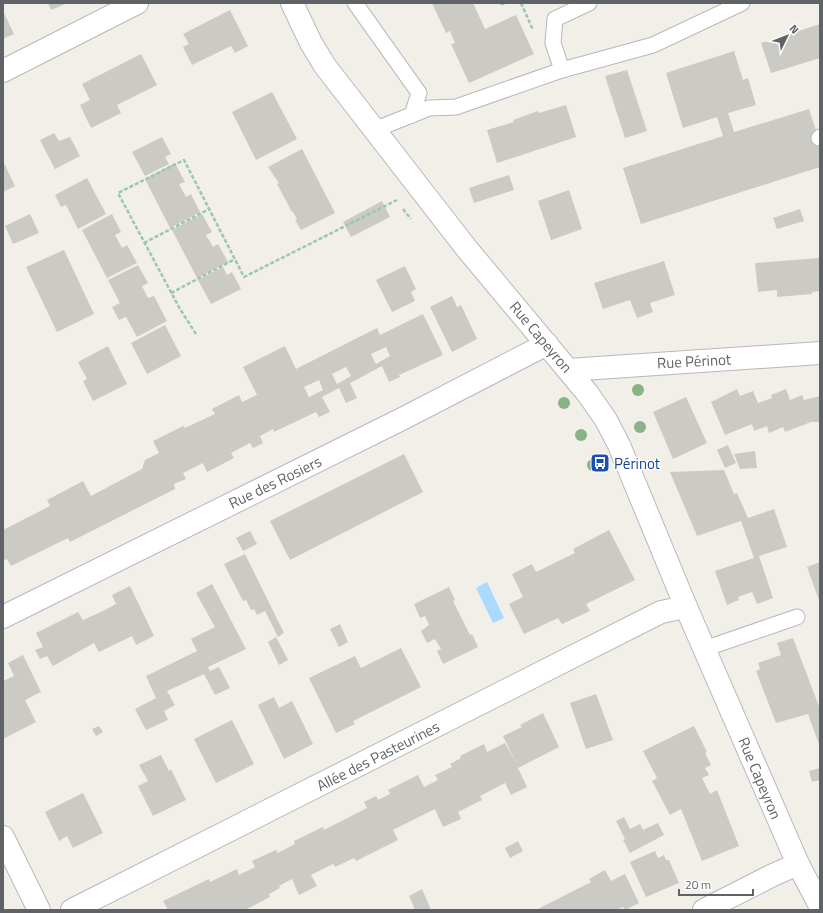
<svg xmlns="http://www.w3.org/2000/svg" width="823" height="913" viewBox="0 0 823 913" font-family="'Titillium Web',sans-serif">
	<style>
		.water { fill: #aadaff }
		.building { fill: #cccac5; fill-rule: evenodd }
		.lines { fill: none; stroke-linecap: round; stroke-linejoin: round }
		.service-casing { stroke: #b5b8bc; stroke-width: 17 }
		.minor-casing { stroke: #b5b8bc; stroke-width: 24 }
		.tertiary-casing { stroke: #b5b8bc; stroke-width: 24 }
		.path { stroke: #9cc7a9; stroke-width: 2.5; stroke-dasharray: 4 2; stroke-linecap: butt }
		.service { stroke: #fff; stroke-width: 15 }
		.minor { stroke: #fff; stroke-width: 22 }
		.tertiary { stroke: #fff; stroke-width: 22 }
		.tree { fill: #89b387 }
		.labels { text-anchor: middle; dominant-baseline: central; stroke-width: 3; stroke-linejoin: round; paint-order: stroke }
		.street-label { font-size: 15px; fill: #5f6368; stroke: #fff }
		.transit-label { font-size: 15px; fill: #164399; stroke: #fff; text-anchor: start }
	</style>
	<rect width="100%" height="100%" fill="#f1efe8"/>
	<polygon class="water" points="487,582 504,618 493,623 476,588"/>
	<g class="building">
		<polygon points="48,3 68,3 51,10"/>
		<polygon points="432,3 473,3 485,29 516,15 534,54 469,83 451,44 455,43 450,31 446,33"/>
		<polygon points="230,10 248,46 235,53 231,46 192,65 183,47 189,44 183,34"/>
		<polygon points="3,11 14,34 3,39"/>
		<polygon points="820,24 820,58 771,73 761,43"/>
		<polygon points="734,51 743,80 748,78 756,105 728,113 734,132 809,109 820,142 820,167 641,224 623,168 723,136 717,117 683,128 666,73"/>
		<polygon points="141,54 157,85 117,105 121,113 91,128 80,105 90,100 82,84"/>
		<polygon points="627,70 647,131 625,138 605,76"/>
		<polygon points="272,92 297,139 256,160 232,112"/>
		<polygon points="566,105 576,137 497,163 487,130 514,122 513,120 538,111 539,113"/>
		<polygon points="54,133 59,141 70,137 80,156 55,169 40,140"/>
		<polygon points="162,137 171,154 165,157 169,164 145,176 132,152"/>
		<polygon points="302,149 335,213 301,230 295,220 297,219 293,212 292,212 277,184 279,183 268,167"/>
		<polygon points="3,161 15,186 3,192"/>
		<polygon points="175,163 185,182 179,184 186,197 191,194 200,212 170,228 145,179"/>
		<polygon points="509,175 514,190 474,203 469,188"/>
		<polygon points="87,178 106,214 78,229 66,205 61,207 55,195"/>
		<polygon points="569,190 582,229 551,240 538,201"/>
		<polygon points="382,201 390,217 351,237 343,222"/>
		<polygon points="800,209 804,221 777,229 773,218"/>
		<polygon points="30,214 39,233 13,244 5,226"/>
		<polygon points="112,214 121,232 115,235 122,248 127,245 137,263 107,278 82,230"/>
		<polygon points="202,214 212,232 206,235 213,247 218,244 228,262 197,278 172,230"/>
		<polygon points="64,250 94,314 57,332 26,267"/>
		<polygon points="820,258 820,291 812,292 812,294 777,297 777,290 758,292 755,263"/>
		<polygon points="664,261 675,295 650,303 653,312 637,318 630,300 603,309 594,283"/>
		<polygon points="138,265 148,283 142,286 148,298 154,296 167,321 137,337 126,317 119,320 112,307 120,303 108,280"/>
		<polygon points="405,266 416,289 411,292 415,301 392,312 376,280"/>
		<polygon points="223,267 227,275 232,272 241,289 211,304 198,280"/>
		<polygon points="452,296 457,307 461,305 477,339 452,352 430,307"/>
		<path d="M 423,314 L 443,355 L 399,375 L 400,377 L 389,382 L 382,366 L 350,383 L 357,398 L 346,403 L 339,388 L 322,397 L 330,412 L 319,417 L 316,412 L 274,432 L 273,429 L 260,436 L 263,443 L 253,448 L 250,443 L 231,453 L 234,458 L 207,472 L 203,463 L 183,473 L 186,479 L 174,484 L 175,489 L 70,542 L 68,538 L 11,566 L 7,559 L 3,561 L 3,530 L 50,506 L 47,500 L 83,481 L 91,496 L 142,469 L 145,460 L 159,453 L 153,441 L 183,426 L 185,428 L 215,414 L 212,409 L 239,395 L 242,402 L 257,395 L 243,367 L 285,346 L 296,369 L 377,328 L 380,335 ZM 386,347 L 390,356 L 376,364 L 371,354 ZM 346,367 L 351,376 L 337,384 L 332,374 ZM 319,380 L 323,390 L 309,397 L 304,387 Z"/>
		<polygon points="165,325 181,356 147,374 131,343"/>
		<polygon points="108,346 127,384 93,401 83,381 87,379 78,362"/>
		<polygon points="737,389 740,396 753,391 758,403 772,398 771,395 786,389 790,400 802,395 804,400 820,396 820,422 811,422 785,432 783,427 769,433 767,426 754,431 752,424 725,435 711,402"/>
		<polygon points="686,397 707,443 673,459 653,412"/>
		<polygon points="728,445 736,463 725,468 717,450"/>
		<polygon points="755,451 757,468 740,469 734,454"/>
		<polygon points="404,454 423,492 290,560 270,521"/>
		<polygon points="724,470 734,494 737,493 748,518 774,509 787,547 759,556 773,598 757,604 752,592 738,597 739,600 727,605 715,571 754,558 741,521 697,536 670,472"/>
		<polygon points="609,530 635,580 586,604 590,611 562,624 558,618 524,634 509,604 523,597 512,574 532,564 536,572 575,553 573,549"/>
		<polygon points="250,531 257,544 243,551 236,538"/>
		<polygon points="245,554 284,633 278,637 265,611 257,615 254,609 251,610 246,600 243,601 224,564"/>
		<polygon points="820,562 820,603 807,567"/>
		<polygon points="212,584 246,649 208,667 210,671 219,667 230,688 215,695 204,674 167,691 175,705 164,711 168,720 146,730 135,709 156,698 146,676 197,651 191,639 215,627 196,593"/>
		<polygon points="130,586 154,636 136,645 132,636 99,652 94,643 53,666 47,656 40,659 35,650 43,647 36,633 78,612 83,620 105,610 116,604 112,595"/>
		<polygon points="449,587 455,600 453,601 470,635 472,634 478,647 443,664 437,651 441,649 435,639 427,643 421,631 429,625 425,616 420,618 414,604"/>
		<polygon points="340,624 348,642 339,647 330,629"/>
		<polygon points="276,637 288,660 279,665 268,642"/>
		<polygon points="793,638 820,709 820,747 808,714 776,723 756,671 760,669 758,663 781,655 777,643"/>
		<polygon points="401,648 421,687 353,721 355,724 336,733 309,678 355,656 361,668"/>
		<polygon points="23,655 41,692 25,700 36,722 3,739 3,681 14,676 8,663"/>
		<polygon points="596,694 613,740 586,749 570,703"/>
		<polygon points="274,697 279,708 292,701 313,744 284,759 258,705"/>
		<polygon points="543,713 559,747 518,768 527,787 511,795 505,783 480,796 482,800 458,812 461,819 443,827 435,809 393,830 398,840 356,861 354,858 335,867 333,864 311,875 317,886 299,895 292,879 279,886 280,888 269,894 270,897 245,910 168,910 163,901 209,879 210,882 237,869 239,875 255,867 252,861 276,850 278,853 295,844 294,841 323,827 324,830 367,808 364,802 376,796 378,800 390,794 388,790 418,775 424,787 438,780 435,775 452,767 450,764 461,758 460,756 484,744 487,752 505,743 516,763 503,736 522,727 520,725"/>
		<polygon points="232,720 254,764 216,783 194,739"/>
		<polygon points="99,726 103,732 96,736 92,729"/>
		<polygon points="694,726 707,752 705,753 711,765 705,768 709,775 702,778 710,794 717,790 739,846 702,861 681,809 670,815 652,781 657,778 643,751"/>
		<polygon points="161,755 169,771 171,769 186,800 153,816 138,786 148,781 139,765"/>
		<polygon points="820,768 820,780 812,782 809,771"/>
		<polygon points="83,793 103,833 73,848 67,836 59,841 45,812"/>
		<polygon points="624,817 630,829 640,824 643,830 658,823 664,835 630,853 623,840 633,835 625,839 616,821"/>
		<polygon points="518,841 523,851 510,858 505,848"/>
		<polygon points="655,851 658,858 664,855 666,860 669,860 679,883 646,897 630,862"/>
		<polygon points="605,870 611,881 625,874 639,903 625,910 623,907 617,910 536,910 591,882 589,879"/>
		<polygon points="422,889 431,910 415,910 409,896"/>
	</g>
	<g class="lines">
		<defs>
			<g id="service">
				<polyline points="355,3 419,93 412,115"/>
				<polyline points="562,70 653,45 742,3"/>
				<polyline points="374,130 429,108 456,107 562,70 553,43 555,19 589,3"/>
				<polyline points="819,138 820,137"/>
				<polyline points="704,649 797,617"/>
			</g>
			<g id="minor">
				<polyline points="3,71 137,3"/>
				<polyline points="568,370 820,353"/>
				<polyline points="3,617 402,419 547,344"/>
				<polyline points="3,837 39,910"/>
				<polyline points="72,910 661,612 686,607"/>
				<polyline points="704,910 773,875 798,864"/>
			</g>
			<polyline id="tertiary" points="292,3 311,43 325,66 467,249 588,394 606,420 619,445 686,607 798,864 820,906"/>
		</defs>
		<use href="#service" class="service-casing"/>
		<use href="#minor" class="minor-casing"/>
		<use href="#tertiary" class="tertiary-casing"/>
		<g class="path">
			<polyline points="501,3 502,4 506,3"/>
			<polyline points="521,3 533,30"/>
			<polyline points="403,209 411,219"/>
			<polyline points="144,243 209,209"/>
			<polyline points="171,293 235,259"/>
			<polyline points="196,334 180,309 118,193 184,160 244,277 397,200"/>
		</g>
		<use href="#service" class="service"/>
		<use href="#minor" class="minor"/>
		<use href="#tertiary" class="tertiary"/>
	</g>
	<g class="tree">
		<circle cx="638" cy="390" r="6"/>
		<circle cx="564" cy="403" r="6"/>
		<circle cx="640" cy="427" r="6"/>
		<circle cx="581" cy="435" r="6"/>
		<circle cx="593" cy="465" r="6"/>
	</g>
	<defs>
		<symbol id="bus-square" viewBox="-11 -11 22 22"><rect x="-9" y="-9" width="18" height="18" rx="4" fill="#1a4fb4" stroke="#fff"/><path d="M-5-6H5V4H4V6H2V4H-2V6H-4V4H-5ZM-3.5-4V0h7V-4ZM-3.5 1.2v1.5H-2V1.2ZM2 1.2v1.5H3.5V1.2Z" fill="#fff"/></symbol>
	</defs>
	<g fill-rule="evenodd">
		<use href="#bus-square" x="589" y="452" width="22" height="22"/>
	</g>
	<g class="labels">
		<g class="street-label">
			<text transform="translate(541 337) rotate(50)">Rue Capeyron</text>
			<text transform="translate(694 361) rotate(-3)">Rue Périnot</text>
			<text transform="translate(275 482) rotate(-26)">Rue des Rosiers</text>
			<text transform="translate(378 756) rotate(-27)">Allée des Pasteurines</text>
			<text transform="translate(760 778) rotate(67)">Rue Capeyron</text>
		</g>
		<g class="transit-label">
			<text x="614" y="463">Périnot</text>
		</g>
	</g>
	<rect width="823" height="913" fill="none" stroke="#5f6368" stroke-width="8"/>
	<g transform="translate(787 36) rotate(47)" stroke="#ffffff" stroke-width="3" paint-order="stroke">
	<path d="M0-3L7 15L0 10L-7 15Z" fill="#5f6368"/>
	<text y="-6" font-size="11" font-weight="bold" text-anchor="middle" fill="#5f6368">N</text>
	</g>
	<path d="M679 889v6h74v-6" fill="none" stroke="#5f6368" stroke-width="2"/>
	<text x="685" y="889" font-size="12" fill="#5f6368" stroke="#ffffff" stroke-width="3" paint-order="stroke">20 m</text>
</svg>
